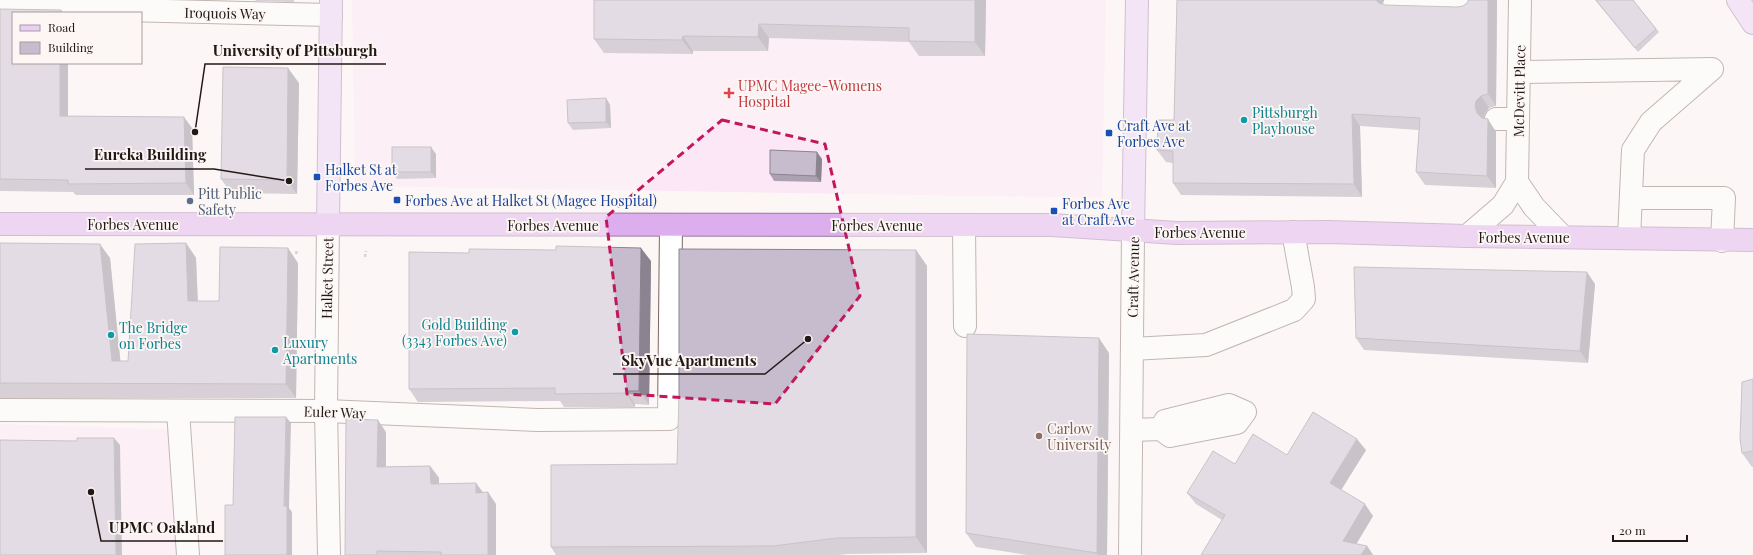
<svg xmlns="http://www.w3.org/2000/svg" width="1753" height="555" viewBox="0 0 1753 555" font-family="'Playfair Display',serif">
	<style>
		.medical { fill: #fce7f6 }
		.lines { fill: none; stroke-linecap: round; stroke-linejoin: round }
		.minor-casing { stroke: #7b665e; stroke-width: 24 }
		.major-casing { stroke: #9c7aa2; stroke-width: 24 }
		.highway-casing { stroke: #9c7aa2; stroke-width: 24 }
		.path { stroke: #aea7a5; stroke-width: 2.5; stroke-dasharray: 3 2; stroke-linecap: butt }
		.minor { stroke: #fff; stroke-width: 22 }
		.major { stroke: #ebcef5; stroke-width: 22 }
		.highway { stroke: #ddaeee; stroke-width: 22 }
		.wall { fill: #aba1b1 }
		.shaded-wall { fill: #8b8390 }
		.building { fill: #c7bbce; stroke: #8b8390 }
		.marked { fill: none; stroke: #c2185b; stroke-width: 3; stroke-dasharray: 8 5; stroke-linejoin: round }
		.health-dot { fill: #e0444e; stroke: #fcf7f5; stroke-width: 1.5 }
		.culture-dot { fill: #0f9aa8; stroke: #fcf7f5; stroke-width: 1.5 }
		.transit-dot { fill: #1a4fb4; stroke: #fcf7f5; stroke-width: 1.5 }
		.service-dot { fill: #5c6f8a; stroke: #fcf7f5; stroke-width: 1.5 }
		.education-dot { fill: #8d6e63; stroke: #fcf7f5; stroke-width: 1.5 }
		.labels { text-anchor: middle; dominant-baseline: central; stroke-width: 3.5; stroke-linejoin: round; paint-order: stroke }
		.street-label { font-size: 14px; fill: #221916; stroke: #fcf7f5 }
		.health-label { font-size: 14px; fill: #be3a42; stroke: #fcf7f5; text-anchor: start }
		.culture-label { font-size: 14px; fill: #0d838f; stroke: #fcf7f5; text-anchor: start }
		.transit-label { font-size: 14px; fill: #164399; stroke: #fcf7f5; text-anchor: start }
		.service-label { font-size: 14px; fill: #4e5e75; stroke: #fcf7f5; text-anchor: start }
		.education-label { font-size: 14px; fill: #785e54; stroke: #fcf7f5; text-anchor: start }
		.leader { fill: none; stroke: #221916; stroke-width: 1.5 }
		.callout-dot { fill: #221916; stroke: #fcf7f5; stroke-width: 1.5 }
		.callout-label { font-size: 15px; text-anchor: middle; font-weight: bold; fill: #221916; stroke: #fcf7f5; stroke-width: 3.5; stroke-linejoin: round; paint-order: stroke }
	</style>
	<rect width="100%" height="100%" fill="#fcf7f5"/>
	<g class="medical">
		<polygon points="352,0 1106,0 1102,198 355,186"/>
		<polygon points="0,424 184,430 179,555 0,555"/>
	</g>
	<g class="lines">
		<defs>
			<g id="minor">
				<polyline points="1394,5 1466,7"/>
				<polyline points="0,7 331,15"/>
				<polyline points="1519,72 1712,69 1651,122 1633,150 1629,238"/>
				<polyline points="1496,119 1518,119"/>
				<polyline points="1517,182 1534,207 1563,237"/>
				<polyline points="1631,198 1724,198 1722,241"/>
				<polyline points="328,224 326,411 329,555"/>
				<polyline points="964,225 965,326"/>
				<polyline points="1467,236 1503,205 1517,182 1520,0"/>
				<polyline points="1132,349 1206,345 1294,310 1304,299 1303,287 1293,232"/>
				<polyline points="0,410 326,411 537,420 669,419 671,225"/>
				<polyline points="178,411 188,555"/>
				<polyline points="1132,430 1161,429 1170,436 1237,423 1245,412 1229,405 1165,421 1161,429"/>
				<polyline points="1130,555 1133,232"/>
			</g>
			<g id="major">
				<polyline points="1738,0 1753,23"/>
				<polyline points="328,224 331,0"/>
				<polyline points="1133,232 1137,0"/>
			</g>
			<polyline id="highway" points="0,224 1052,225 1177,233 1328,232 1467,236 1753,240"/>
		</defs>
		<use href="#minor" class="minor-casing"/>
		<use href="#major" class="major-casing"/>
		<use href="#highway" class="highway-casing"/>
		<g class="path">
			<polyline points="296,254 297,250"/>
			<polyline points="365,257 366,251"/>
		</g>
		<use href="#minor" class="minor"/>
		<use href="#major" class="major"/>
		<use href="#highway" class="highway"/>
	</g>
	<g class="wall">
		<polygon points="255,0 294,0 294,2 256,1"/>
		<polygon points="594,0 986,0 985,56 919,56 909,42 769,38 768,51 693,51 693,54 604,53 594,39"/>
		<polygon points="1177,0 1383,0 1382,4 1385,5 1457,7 1463,6 1468,2 1468,0 1497,0 1496,106 1489,108 1485,113 1484,118 1496,132 1496,188 1425,185 1416,172 1419,130 1360,126 1362,197 1181,195 1173,183 1173,163 1166,162 1157,150 1174,120"/>
		<polygon points="1595,0 1633,0 1659,32 1638,52"/>
		<polygon points="0,9 61,10 63,13 13,13 68,63 68,116 192,128 194,195 76,195 73,192 0,191"/>
		<polygon points="299,83 297,194 231,193 221,179"/>
		<polygon points="606,98 610,105 611,128 573,130 568,123"/>
		<polygon points="436,154 436,178 397,179 392,172"/>
		<polygon points="822,159 821,182 774,181 770,174"/>
		<polygon points="0,243 110,258 120,361 128,361 186,243 196,258 198,301 219,301 298,263 296,398 0,398"/>
		<polygon points="916,250 927,266 927,553 848,554 837,555 556,555 551,547 677,464"/>
		<polygon points="651,261 649,405 635,404 635,407 564,407 560,401 418,402 409,389"/>
		<polygon points="1595,284 1588,363 1364,350 1356,338"/>
		<polygon points="1109,353 1107,555 1027,555 976,547 966,533"/>
		<polygon points="1753,379 1753,467 1752,467 1742,453"/>
		<polygon points="386,432 386,467 430,466 439,478 439,484 483,493 496,504 496,555 345,555"/>
		<polygon points="1366,450 1341,490 1373,516 1356,544 1367,546 1373,555 1201,555 1222,520 1196,504 1187,493 1235,464 1287,455"/>
	</g>
	<g class="shaded-wall">
		<polygon points="975,0 986,0 985,56 975,42"/>
		<polygon points="1375,0 1383,0 1382,5 1383,11"/>
		<polygon points="1488,0 1497,0 1496,106 1488,94"/>
		<polygon points="759,24 769,38 768,51 758,37"/>
		<polygon points="683,36 693,51 693,54 682,40"/>
		<polygon points="60,63 68,63 68,127 60,116"/>
		<polygon points="288,68 299,83 297,194 287,180"/>
		<polygon points="1481,96 1489,108 1485,113 1484,119 1485,126 1477,113 1475,106 1476,101"/>
		<polygon points="606,98 610,105 611,128 606,122"/>
		<polygon points="1352,114 1360,126 1362,197 1354,184"/>
		<polygon points="184,117 192,128 194,195 186,183"/>
		<polygon points="1488,119 1496,132 1496,188 1487,176"/>
		<polygon points="431,147 436,154 436,178 431,172"/>
		<polygon points="817,152 822,159 821,182 816,176"/>
		<polygon points="186,243 196,258 198,316 188,301"/>
		<polygon points="100,244 110,258 122,376 112,361"/>
		<polygon points="288,248 298,263 296,398 286,384"/>
		<polygon points="641,248 651,261 649,405 639,391"/>
		<polygon points="916,250 927,266 927,553 916,537"/>
		<polygon points="1587,272 1595,284 1588,363 1580,351"/>
		<polygon points="1099,338 1109,353 1107,555 1098,555 1097,553"/>
		<polygon points="626,391 635,404 635,407 626,393"/>
		<polygon points="286,417 291,423 289,508 292,512 292,555 287,555 284,506"/>
		<polygon points="378,420 386,432 386,479 377,467"/>
		<polygon points="114,438 120,445 122,555 116,555"/>
		<polygon points="1357,439 1366,450 1338,495 1330,483"/>
		<polygon points="430,466 439,478 439,496 431,484"/>
		<polygon points="476,483 485,495 476,493"/>
		<polygon points="488,492 496,504 496,555 488,555"/>
		<polygon points="1365,504 1373,516 1351,553 1343,541"/>
		<polygon points="1367,546 1373,555 1361,555"/>
	</g>
	<g class="building">
		<polygon points="594,0 975,0 975,42 909,41 909,28 759,24 758,37 683,36 682,40 594,39"/>
		<polygon points="1177,0 1376,0 1379,3 1385,5 1457,7 1463,6 1468,2 1468,0 1488,0 1488,94 1481,96 1476,101 1475,106 1477,113 1482,118 1488,119 1487,176 1416,172 1420,118 1352,114 1354,184 1173,183 1173,151 1157,150 1158,120 1174,120"/>
		<polygon points="1596,0 1633,0 1656,29 1635,48"/>
		<polygon points="0,9 61,10 61,13 13,13 13,63 60,63 60,116 184,117 186,183 68,184 68,180 0,179"/>
		<polygon points="223,67 288,68 287,180 221,179"/>
		<polygon points="606,98 606,122 568,123 567,100"/>
		<rect x="392" y="147" width="39" height="25"/>
		<polygon points="770,150 817,152 816,176 770,174"/>
		<polygon points="0,243 100,244 112,361 128,361 135,244 186,243 188,301 219,301 220,247 288,248 286,384 0,383"/>
		<polygon points="556,246 641,248 639,391 626,391 626,393 555,394 555,388 409,389 409,252 469,253 469,249 556,250"/>
		<polygon points="679,249 916,250 916,537 837,538 773,546 551,547 551,465 677,464 679,395"/>
		<polygon points="1354,267 1587,272 1580,351 1356,338"/>
		<polygon points="967,334 1099,338 1097,553 966,533"/>
		<polygon points="1753,379 1753,451 1742,453 1740,439 1742,382"/>
		<polygon points="1313,412 1357,439 1330,483 1365,504 1343,541 1367,546 1361,555 1201,555 1225,515 1187,493 1213,451 1235,464 1253,434 1287,455"/>
		<polygon points="235,417 286,417 284,506 287,506 287,555 225,555 225,505 233,505"/>
		<polygon points="346,419 378,420 377,467 430,466 431,484 476,483 476,493 488,492 488,555 441,555 441,552 377,551 377,555 345,555"/>
		<polygon points="77,438 114,438 116,555 0,555 0,440 77,441"/>
	</g>
	<path d="M0 0H1753V555H0ZM 722,120 L 825,144 L 860,296 L 775,404 L 627,394 L 606,217 Z" fill="#fcf7f5" fill-opacity=".55" fill-rule="evenodd"/>
	<path class="marked" d="M 722,120 L 825,144 L 860,296 L 775,404 L 627,394 L 606,217 Z"/>
	<path class="health-dot" d="M727 87h4v4h4v4h-4v4h-4v-4h-4v-4h4z"/>
	<g class="culture-dot">
		<circle cx="1244" cy="120" r="4"/>
		<circle cx="515" cy="332" r="4"/>
		<circle cx="111" cy="335" r="4"/>
		<circle cx="275" cy="350" r="4"/>
	</g>
	<g class="transit-dot">
		<rect x="1105" y="129" width="8" height="8" rx="2"/>
		<rect x="313" y="173" width="8" height="8" rx="2"/>
		<rect x="393" y="196" width="8" height="8" rx="2"/>
		<rect x="1050" y="207" width="8" height="8" rx="2"/>
	</g>
	<circle class="service-dot" cx="190" cy="201" r="4"/>
	<circle class="education-dot" cx="1039" cy="436" r="4"/>
	<g class="labels">
		<g class="street-label">
			<text transform="translate(225 13) rotate(1)">Iroquois Way</text>
			<text transform="translate(1519 91) rotate(-89)">McDevitt Place</text>
			<text x="133" y="224">Forbes Avenue</text>
			<text x="553" y="225">Forbes Avenue</text>
			<text x="877" y="225">Forbes Avenue</text>
			<text x="1200" y="232">Forbes Avenue</text>
			<text x="1524" y="237">Forbes Avenue</text>
			<text transform="translate(1133 277) rotate(-89)">Craft Avenue</text>
			<text transform="translate(327 278) rotate(-89)">Halket Street</text>
			<text transform="translate(335 412) rotate(2)">Euler Way</text>
		</g>
		<g class="health-label">
			<text x="738" y="85">UPMC Magee-Womens<tspan x="738" dy="16">Hospital</tspan></text>
		</g>
		<g class="culture-label">
			<text x="1252" y="112">Pittsburgh<tspan x="1252" dy="16">Playhouse</tspan></text>
			<text x="507" y="324" text-anchor="end">Gold Building<tspan x="507" dy="16">(3343 Forbes Ave)</tspan></text>
			<text x="119" y="327">The Bridge<tspan x="119" dy="16">on Forbes</tspan></text>
			<text x="283" y="342">Luxury<tspan x="283" dy="16">Apartments</tspan></text>
		</g>
		<g class="transit-label">
			<text x="1117" y="125">Craft Ave at<tspan x="1117" dy="16">Forbes Ave</tspan></text>
			<text x="325" y="169">Halket St at<tspan x="325" dy="16">Forbes Ave</tspan></text>
			<text x="405" y="200">Forbes Ave at Halket St (Magee Hospital)</text>
			<text x="1062" y="203">Forbes Ave<tspan x="1062" dy="16">at Craft Ave</tspan></text>
		</g>
		<g class="service-label">
			<text x="198" y="193">Pitt Public<tspan x="198" dy="16">Safety</tspan></text>
		</g>
		<g class="education-label">
			<text x="1047" y="428">Carlow<tspan x="1047" dy="16">University</tspan></text>
		</g>
	</g>
	<path class="leader" d="M195 132L205 64H386M289 181L214 169H85M808 339L765 374H613M91 492L101 541H223"/>
	<g class="callout-dot">
		<circle cx="195" cy="132" r="4"/>
		<circle cx="289" cy="181" r="4"/>
		<circle cx="808" cy="339" r="4"/>
		<circle cx="91" cy="492" r="4"/>
	</g>
	<g class="callout-label">
		<text x="295" y="56">University of Pittsburgh</text>
		<text x="150" y="160">Eureka Building</text>
		<text x="689" y="366">SkyVue Apartments</text>
		<text x="162" y="533">UPMC Oakland</text>
	</g>
	<rect x="12" y="12" width="130" height="52" fill="#fcf7f5" stroke="#a59e9c"/>
	<rect x="20" y="25" width="20" height="6" fill="#ebcef5" stroke="#a59e9c"/>
	<text x="48" y="32" font-size="12" fill="#221916">Road</text>
	<rect x="20" y="42" width="20" height="12" fill="#c7bbce" stroke="#a59e9c"/>
	<text x="48" y="52" font-size="12" fill="#221916">Building</text>
	<path d="M1613 535v6h74v-6" fill="none" stroke="#221916" stroke-width="2"/>
	<text x="1619" y="535" font-size="12" fill="#221916" stroke="#fcf7f5" stroke-width="3" paint-order="stroke">20 m</text>
</svg>
